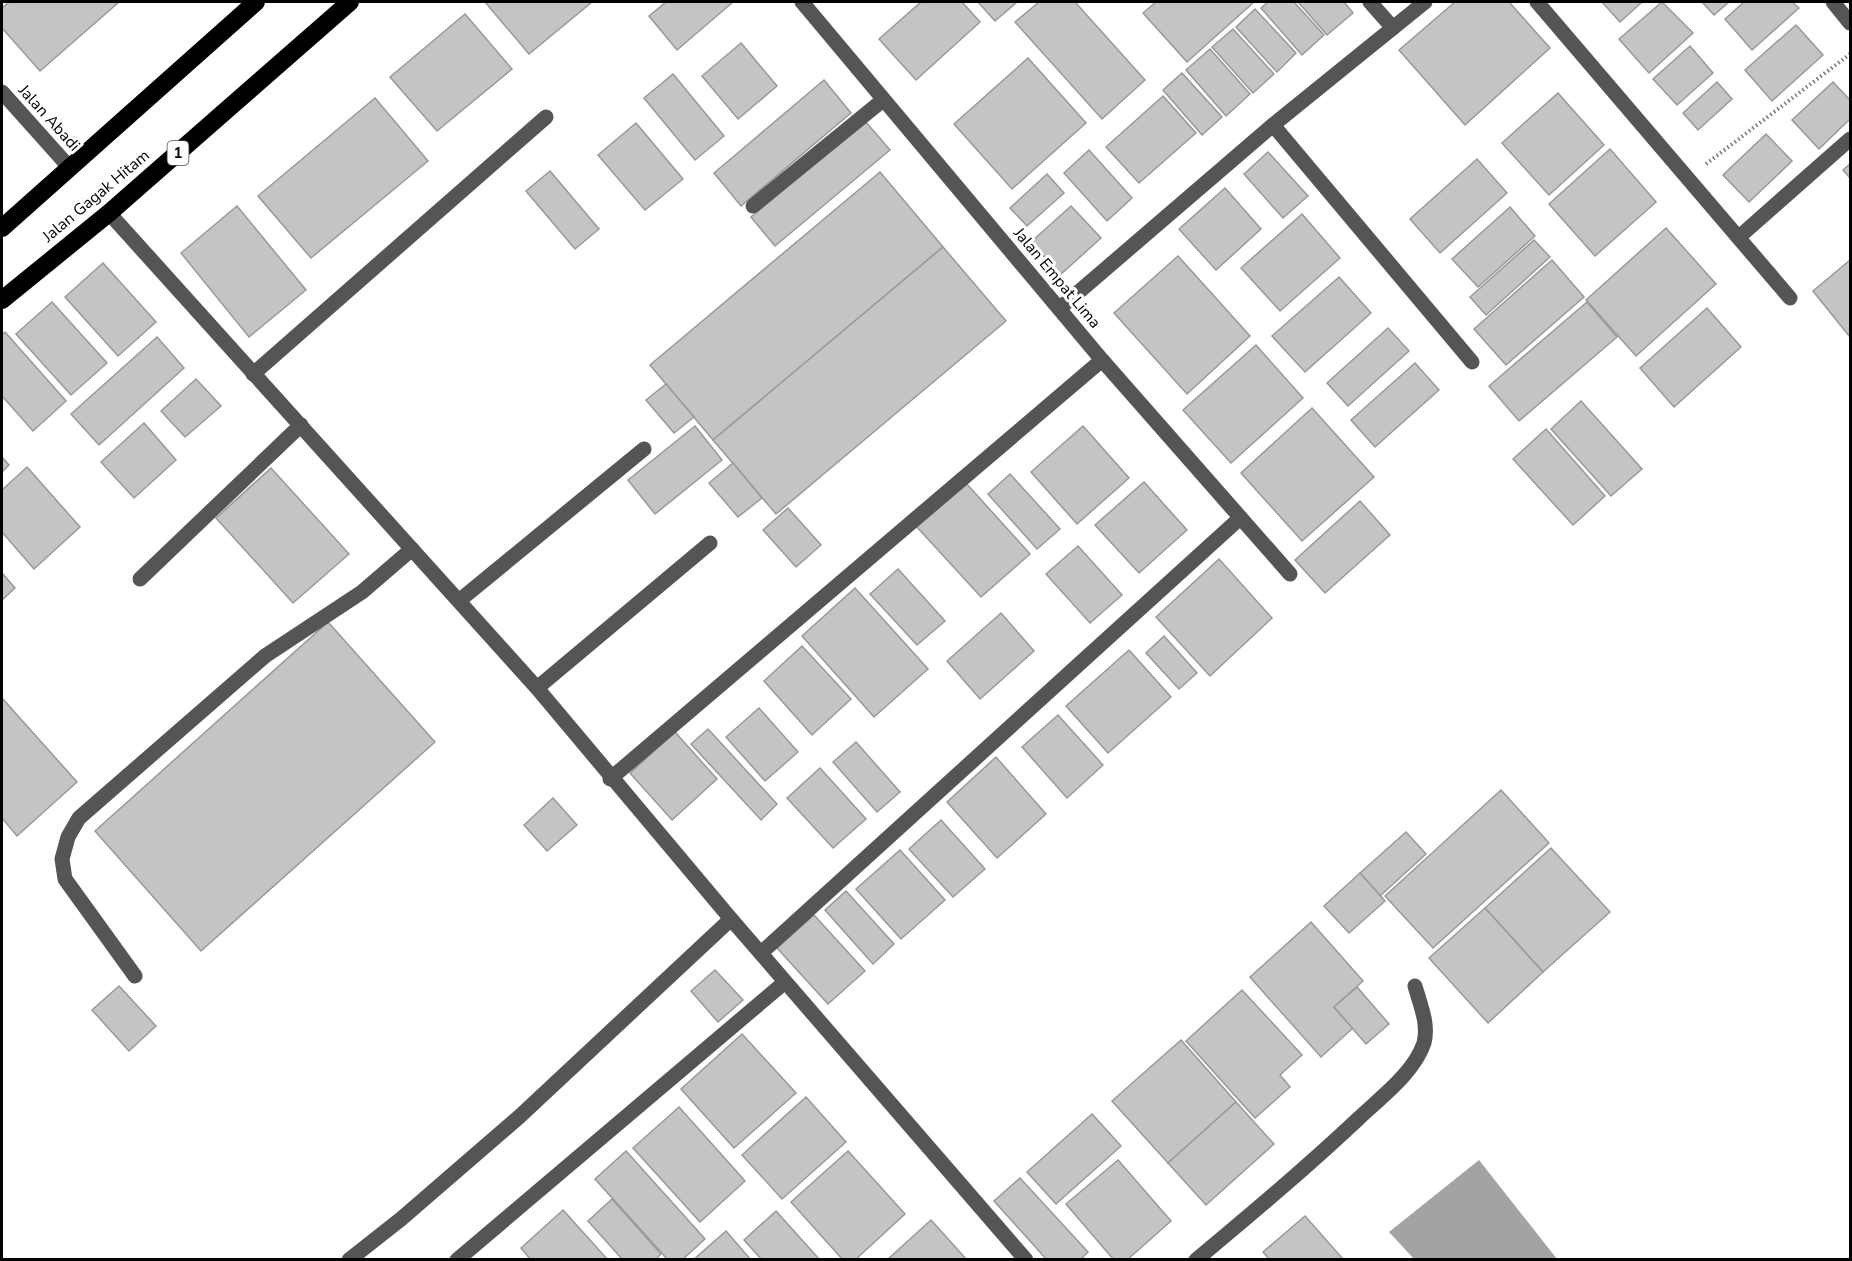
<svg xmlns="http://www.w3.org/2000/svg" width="1852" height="1261" viewBox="0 0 1852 1261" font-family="'Nunito Sans',sans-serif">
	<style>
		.water { fill: #a3a3a3 }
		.building { fill: #c4c4c4; stroke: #999; stroke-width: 1.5 }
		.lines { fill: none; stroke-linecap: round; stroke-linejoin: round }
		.path { stroke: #777; stroke-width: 4; stroke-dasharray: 1.5 3; stroke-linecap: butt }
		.minor { stroke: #555; stroke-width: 15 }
		.highway { stroke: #000; stroke-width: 18 }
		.labels { text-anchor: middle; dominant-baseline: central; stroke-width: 6; stroke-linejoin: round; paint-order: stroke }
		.shield { fill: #fff; stroke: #4c4c4c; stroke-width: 1.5 }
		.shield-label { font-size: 15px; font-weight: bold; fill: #000 }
		.street-label { font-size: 16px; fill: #000; stroke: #fff }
	</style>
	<rect width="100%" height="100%" fill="#fff"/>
	<polygon class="water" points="1479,1160 1557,1259 1414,1259 1389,1232"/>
	<g class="building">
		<polygon points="9,2 119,2 40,71 2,28 2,8"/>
		<polygon points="485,2 592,2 529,54"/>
		<polygon points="666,2 733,2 677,50 649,16"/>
		<polygon points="921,2 962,2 980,22 916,80 879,39"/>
		<polygon points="978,2 1017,2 995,21"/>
		<polygon points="1039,2 1075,2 1145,80 1102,119 1015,22"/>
		<polygon points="1156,2 1254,2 1187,62 1143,13"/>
		<polygon points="1268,2 1294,2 1324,35 1302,55 1261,8"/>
		<polygon points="1298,2 1344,2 1353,13 1327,35"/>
		<polygon points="1455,2 1509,2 1550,48 1465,125 1399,50"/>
		<polygon points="1602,2 1642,2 1620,22"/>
		<polygon points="1662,2 1693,33 1649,73 1619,39"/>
		<polygon points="1702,2 1729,2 1714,15"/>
		<polygon points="1744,2 1792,2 1799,8 1752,50 1725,19"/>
		<polygon points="1255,9 1296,53 1277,72 1236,27"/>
		<polygon points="465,14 512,69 437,131 390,77"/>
		<polygon points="1796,25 1823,55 1772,101 1745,70"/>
		<polygon points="1233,29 1274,74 1253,93 1212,47"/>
		<polygon points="741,43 777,86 738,119 702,76"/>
		<polygon points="1690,46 1713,73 1677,105 1653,79"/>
		<polygon points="1210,49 1250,94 1226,116 1186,70"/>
		<polygon points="1028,58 1086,123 1012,189 954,124"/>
		<polygon points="1182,73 1222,117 1202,135 1163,90"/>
		<polygon points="673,74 724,136 695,160 644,98"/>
		<polygon points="824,80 851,113 741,206 714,173"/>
		<polygon points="1717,82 1732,99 1698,130 1683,113"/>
		<polygon points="1833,82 1850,100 1850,119 1819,149 1792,120"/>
		<polygon points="1558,93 1604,145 1549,195 1502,143"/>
		<polygon points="1163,96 1196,133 1139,183 1106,147"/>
		<polygon points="375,98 428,161 311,258 258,196"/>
		<polygon points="865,121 890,150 775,246 751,217"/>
		<polygon points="636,123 683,179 645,210 598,155"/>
		<polygon points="1766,134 1792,161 1749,202 1723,175"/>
		<polygon points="1610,149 1656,202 1595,256 1549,204"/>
		<polygon points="1089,150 1132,198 1107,221 1064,173"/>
		<polygon points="1268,152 1308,196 1283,218 1244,174"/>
		<polygon points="1477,159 1507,193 1440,253 1410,219"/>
		<polygon points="1850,164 1850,178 1843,170"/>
		<polygon points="550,171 599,229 575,249 526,191"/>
		<polygon points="880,172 943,247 713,440 650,365"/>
		<polygon points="1047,174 1064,193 1027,226 1010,208"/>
		<polygon points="1225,188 1261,229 1216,270 1179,229"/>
		<polygon points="237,206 306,290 249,337 181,253"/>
		<polygon points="1071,206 1101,238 1060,275 1031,242"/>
		<polygon points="1510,207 1535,236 1478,287 1452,259"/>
		<polygon points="1302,214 1340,258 1280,311 1241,268"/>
		<polygon points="1666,228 1716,284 1636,356 1586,300"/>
		<polygon points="1534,240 1550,257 1486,315 1470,297"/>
		<polygon points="943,247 1006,321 776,514 713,440"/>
		<polygon points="1178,256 1250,336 1187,394 1114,313"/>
		<polygon points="1552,260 1584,297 1506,365 1474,329"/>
		<polygon points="1850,260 1850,337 1813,291"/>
		<polygon points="103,263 156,322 118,356 65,297"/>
		<polygon points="1339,277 1371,313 1305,372 1272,336"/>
		<polygon points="52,302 107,363 71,395 16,334"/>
		<polygon points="1587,302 1617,337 1519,421 1489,386"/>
		<polygon points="1707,308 1741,347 1674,407 1640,368"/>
		<polygon points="1388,328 1409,351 1348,406 1327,383"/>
		<polygon points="5,332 66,401 33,431 2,396 2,335"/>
		<polygon points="157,337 184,368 99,445 71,414"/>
		<polygon points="1256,345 1303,398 1231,463 1183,410"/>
		<polygon points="1415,363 1439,390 1375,447 1351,420"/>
		<polygon points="196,379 221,406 185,437 161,411"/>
		<polygon points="666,384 694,417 674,433 646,400"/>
		<polygon points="1581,401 1642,469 1611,496 1551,429"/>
		<polygon points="1312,408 1374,477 1302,541 1241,473"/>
		<polygon points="144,423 176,460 134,498 101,462"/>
		<polygon points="695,426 722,460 655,514 628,480"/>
		<polygon points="1083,426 1129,478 1077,524 1031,472"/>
		<polygon points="1546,429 1605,496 1573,525 1513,459"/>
		<polygon points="2,457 9,465 2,472"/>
		<polygon points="733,463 762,498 738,517 709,483"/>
		<polygon points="27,467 80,527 34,569 2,532 2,490"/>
		<polygon points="271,468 349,554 293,603 216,518"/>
		<polygon points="1010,474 1060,529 1037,549 988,494"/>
		<polygon points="965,482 1030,554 981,597 916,526"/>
		<polygon points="1144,482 1187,530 1139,573 1095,525"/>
		<polygon points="1360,501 1390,535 1325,593 1295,560"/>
		<polygon points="788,508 821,545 796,567 763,530"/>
		<polygon points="1078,546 1122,595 1090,623 1046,574"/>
		<polygon points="1219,559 1272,618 1210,676 1156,617"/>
		<polygon points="898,569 945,621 917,645 870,594"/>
		<polygon points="2,573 15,588 2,600"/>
		<polygon points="855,588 928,669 874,717 802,636"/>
		<polygon points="1001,613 1034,651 980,699 947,661"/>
		<polygon points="328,622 435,742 201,951 95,831"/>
		<polygon points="1164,636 1197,673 1179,689 1146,653"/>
		<polygon points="802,646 851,699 812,735 764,681"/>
		<polygon points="1129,650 1171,697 1108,753 1066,706"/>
		<polygon points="2,698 77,782 17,836 2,818"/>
		<polygon points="759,708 798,752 765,781 726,737"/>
		<polygon points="1058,715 1103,765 1067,798 1022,747"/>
		<polygon points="708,729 777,804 761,820 691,744"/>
		<polygon points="675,732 717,779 672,820 630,773"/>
		<polygon points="856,742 900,792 877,812 833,762"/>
		<polygon points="996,757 1046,814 997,858 947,802"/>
		<polygon points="820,768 866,819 833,848 787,798"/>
		<polygon points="1501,790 1549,843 1433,948 1385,896"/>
		<polygon points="553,798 577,825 547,851 524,825"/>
		<polygon points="941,820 985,869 953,897 909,849"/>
		<polygon points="1406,832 1426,854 1380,896 1360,873"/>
		<polygon points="1551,848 1610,912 1543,972 1485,908"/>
		<polygon points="900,850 945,900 901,939 856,889"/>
		<polygon points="1360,873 1385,901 1349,933 1324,906"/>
		<polygon points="846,891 894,944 873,964 825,910"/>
		<polygon points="1485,908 1543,972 1488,1023 1429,958"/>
		<polygon points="814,915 865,971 828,1004 777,948"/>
		<polygon points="1311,922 1363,981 1334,1007 1353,1028 1321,1057 1250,977"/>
		<polygon points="715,970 743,1000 718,1022 691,991"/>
		<polygon points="119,986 156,1026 129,1051 92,1010"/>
		<polygon points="1357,987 1389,1024 1366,1044 1334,1007"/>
		<polygon points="1242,990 1302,1055 1280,1075 1290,1087 1255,1118 1186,1041"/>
		<polygon points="742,1034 796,1093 734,1148 681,1089"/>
		<polygon points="1181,1040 1236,1102 1168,1163 1112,1101"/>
		<polygon points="806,1097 846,1142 782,1199 742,1155"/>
		<polygon points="1236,1102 1274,1144 1206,1205 1168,1163"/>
		<polygon points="679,1107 745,1181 700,1222 633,1148"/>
		<polygon points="1092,1114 1121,1146 1056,1204 1027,1172"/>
		<polygon points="626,1151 705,1239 682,1260 668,1260 595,1179"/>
		<polygon points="848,1151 905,1214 855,1260 843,1260 791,1202"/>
		<polygon points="1118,1160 1171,1221 1127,1260 1114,1260 1066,1204"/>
		<polygon points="1020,1178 1088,1252 1080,1260 1047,1260 994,1201"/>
		<polygon points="612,1199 661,1254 655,1260 623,1260 588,1221"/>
		<polygon points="563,1210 608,1260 531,1260 521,1248"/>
		<polygon points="776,1211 820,1260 762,1260 744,1240"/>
		<polygon points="1305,1216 1343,1259 1342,1260 1270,1260 1263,1252"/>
		<polygon points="931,1220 967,1260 887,1260"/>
		<polygon points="726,1231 751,1260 693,1260"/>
	</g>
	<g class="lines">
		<polyline class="path" points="1706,164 1850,54"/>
		<g class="minor">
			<polyline points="802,2 1102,360 1290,574"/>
			<polyline points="1370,2 1393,28"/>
			<polyline points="1537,2 1790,298"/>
			<polyline points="1833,2 1850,23"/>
			<polyline points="2,92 70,168"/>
			<polyline points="1273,125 1472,362"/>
			<polyline points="753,206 883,100"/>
			<polyline points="109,213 537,688 731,919 1026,1260"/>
			<polyline points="1739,237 1850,139"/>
			<polyline points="1060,308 1273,125 1425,2"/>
			<polyline points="253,374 546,117"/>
			<polyline points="140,579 301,425"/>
			<polyline points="460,600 644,449"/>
			<polyline points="537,688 710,543"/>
			<polyline points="610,779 1102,360"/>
			<polyline points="761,953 1239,519"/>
			<polyline points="135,976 65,879 62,859 68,837 79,818 265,656 362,592 412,549"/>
			<polyline points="349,1260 401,1219 519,1117 731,919"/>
			<polyline points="457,1260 785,982"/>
			<path d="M 1196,1260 C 1251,1214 1306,1168 1358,1119 C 1380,1098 1414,1073 1424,1043 C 1429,1024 1420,1004 1415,986"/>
		</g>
		<g class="highway">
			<polyline points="2,228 256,2"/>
			<polyline points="2,300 109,213 350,2"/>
		</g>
	</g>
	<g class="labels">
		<rect class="shield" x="167.5" y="141" width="21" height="24" rx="4.5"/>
		<g class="shield-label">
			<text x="178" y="153">1</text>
		</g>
		<g class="street-label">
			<text transform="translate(49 118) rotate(48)">Jalan Abadi</text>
			<text transform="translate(96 196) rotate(-40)">Jalan Gagak Hitam</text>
			<text transform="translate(1057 278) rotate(50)">Jalan Empat Lima</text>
		</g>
	</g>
	<rect width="1852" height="1261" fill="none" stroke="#000000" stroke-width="6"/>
</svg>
